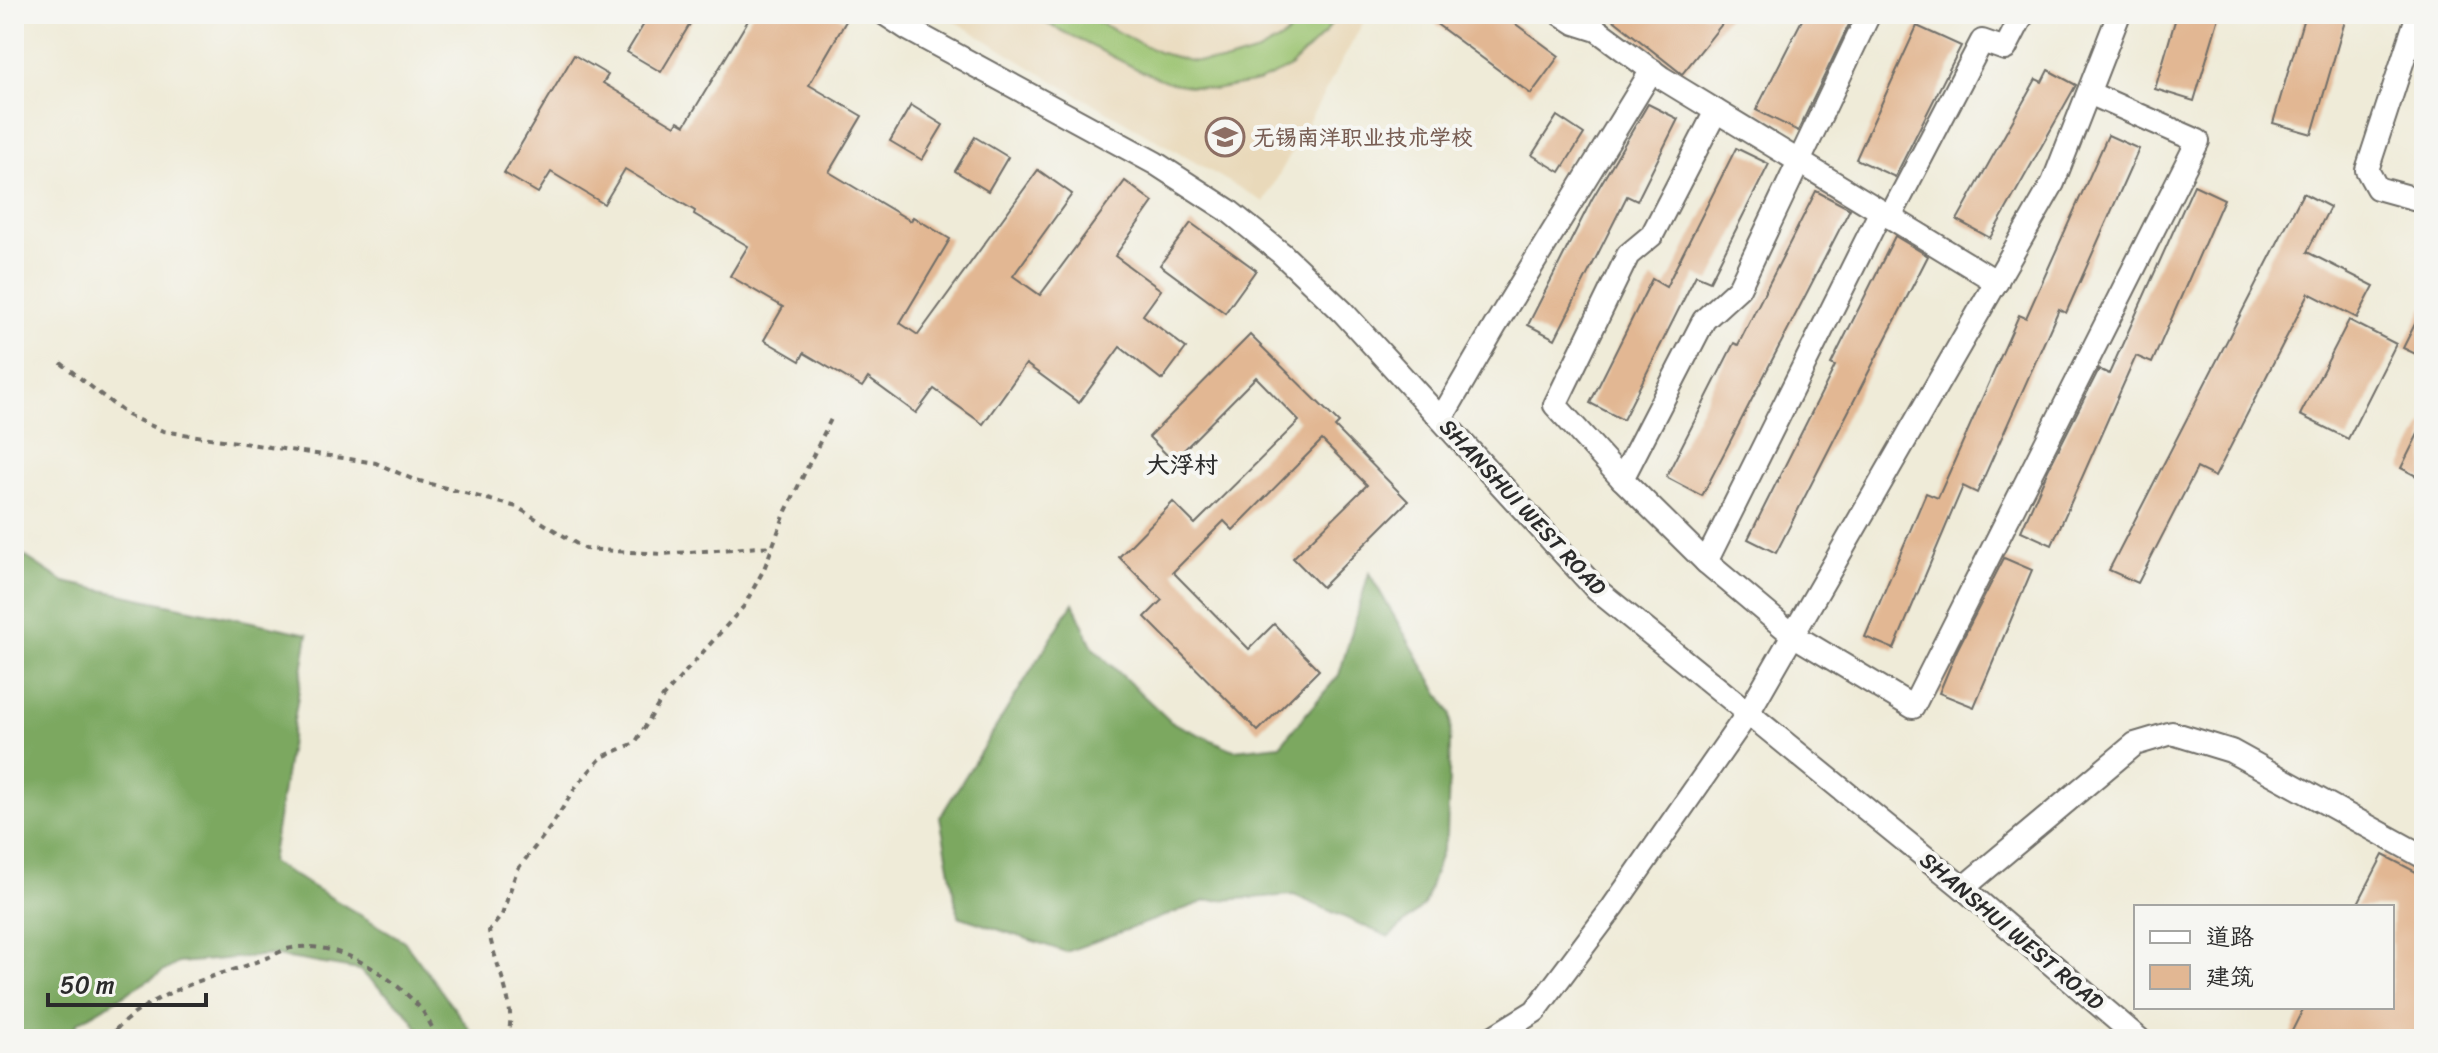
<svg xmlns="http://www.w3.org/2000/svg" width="2438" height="1053" viewBox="0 0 2438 1053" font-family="Sriracha,'LXGW WenKai TC',sans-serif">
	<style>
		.built { fill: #e9d9ba }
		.green { fill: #9ac26e; stroke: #62764c; stroke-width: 2 }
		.forest { fill: #7ba861; stroke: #536a46; stroke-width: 2 }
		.building { fill: #e2b793 }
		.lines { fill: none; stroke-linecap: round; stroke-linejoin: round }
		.minor-casing { stroke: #706e68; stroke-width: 26 }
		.path { stroke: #706e68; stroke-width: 4; stroke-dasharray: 6 6; stroke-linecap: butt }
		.minor { stroke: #fff; stroke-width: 22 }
		.labels { text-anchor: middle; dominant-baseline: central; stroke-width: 8; stroke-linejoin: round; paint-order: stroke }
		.education-label { font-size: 22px; font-weight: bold; fill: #785e54; stroke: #f6f6f2; text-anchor: start }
		.street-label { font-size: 22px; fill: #2b2b2b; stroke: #f6f6f2 }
		.neighbourhood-label { font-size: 24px; font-weight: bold; fill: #2b2b2b; stroke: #f6f6f2 }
	</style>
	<rect width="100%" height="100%" fill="#f6f6f2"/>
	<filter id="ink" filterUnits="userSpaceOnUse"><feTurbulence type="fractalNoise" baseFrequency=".0125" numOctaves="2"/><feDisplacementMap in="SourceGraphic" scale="16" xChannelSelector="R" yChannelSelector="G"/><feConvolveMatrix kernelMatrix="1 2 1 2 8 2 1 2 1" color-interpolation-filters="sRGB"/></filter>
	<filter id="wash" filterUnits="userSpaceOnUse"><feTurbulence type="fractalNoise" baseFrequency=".006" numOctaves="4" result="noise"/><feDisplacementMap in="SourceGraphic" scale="32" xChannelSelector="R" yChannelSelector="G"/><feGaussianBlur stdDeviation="1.8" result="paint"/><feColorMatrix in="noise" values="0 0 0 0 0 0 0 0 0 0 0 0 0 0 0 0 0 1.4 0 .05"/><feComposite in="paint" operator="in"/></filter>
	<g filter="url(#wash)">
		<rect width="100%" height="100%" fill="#efebd8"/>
		<polygon class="built" points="943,14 1368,14 1264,202 1038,72"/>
		<polygon class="green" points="1028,14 1082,14 1158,52 1190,61 1224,62 1258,52 1285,37 1305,14 1337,14 1326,32 1289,68 1258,82 1214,90 1171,83 1141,71"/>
		<g class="forest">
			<polygon points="14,549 64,582 308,634 271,862 404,941 477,1039 426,1039 405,1010 359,970 271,955 178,963 77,1023 73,1039 14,1039"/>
			<polygon points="1369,573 1451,714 1447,835 1424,905 1389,937 1294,895 1206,901 1066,952 958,916 940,817 1073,603 1093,648 1171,722 1234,750 1280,745 1339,675"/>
		</g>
		<g id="blocks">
			<g class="building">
				<polygon points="650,14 696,14 661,72 627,52"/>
				<polygon points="752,14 834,14 846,21 809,85 862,116 829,172 911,221 913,217 950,239 900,323 918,335 1038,170 1072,194 1013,276 1040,295 1125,181 1153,202 1115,256 1161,290 1143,315 1186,348 1162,380 1120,347 1079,403 1026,364 983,424 934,389 916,413 868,378 862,387 804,353 800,361 764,340 783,307 730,276 748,246 694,214 695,211 625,169 604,204 551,172 538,193 504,173 574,55 608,75 603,83 675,126 678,121 685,125"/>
				<polygon points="1423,14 1502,14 1559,56 1531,94"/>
				<polygon points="1606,14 1730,14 1682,74"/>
				<polygon points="1805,14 1854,14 1798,131 1756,110"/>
				<polygon points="2177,14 2220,14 2194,101 2155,89"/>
				<polygon points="2305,14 2347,14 2312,134 2273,123"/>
				<polygon points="1917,26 1961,46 1895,177 1856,159"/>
				<polygon points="2048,70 2076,85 1990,238 1957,220 2036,79 2042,82"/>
				<polygon points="1648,104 1678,119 1637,201 1627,196 1555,339 1528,325 1592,199"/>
				<polygon points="911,105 943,125 922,160 890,141"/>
				<polygon points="1557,116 1584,134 1560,172 1532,155"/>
				<polygon points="2108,135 2139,149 2066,313 2059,309 1977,493 1963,486 1894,649 1865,637 1926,493 1938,498 2019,315 2026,318"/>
				<polygon points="975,137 1008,157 988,191 955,171"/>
				<polygon points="1736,148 1769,164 1710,281 1696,275 1623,420 1590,403 1652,279 1666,287"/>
				<polygon points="2194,185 2224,199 2152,363 2136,356 2052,545 2021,531 2048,470 2099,369 2109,374"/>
				<polygon points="1816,191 1850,209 1702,496 1666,477 1734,343 1738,345"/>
				<polygon points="2303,193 2330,207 2307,252 2374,286 2357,318 2309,293 2215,477 2197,468 2138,583 2109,570"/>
				<polygon points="1191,223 1256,270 1225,313 1160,265"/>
				<polygon points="1895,236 1928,256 1776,553 1748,539 1835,366 1831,364"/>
				<polygon points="2424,306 2424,358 2403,348"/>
				<polygon points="2349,320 2396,344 2348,439 2300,415"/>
				<polygon points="1250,335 1339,423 1335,427 1408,501 1322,587 1293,558 1367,485 1322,440 1233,530 1224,521 1173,572 1249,649 1274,624 1319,670 1258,731 1145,617 1162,600 1119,557 1173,502 1195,524 1299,421 1256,377 1173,461 1149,437"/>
				<polygon points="2424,422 2424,480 2401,468"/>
				<polygon points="2004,558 2032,570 1974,707 1939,693 1957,650"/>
				<polygon points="2383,855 2424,876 2424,1039 2288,1039 2304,1007 2392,1007 2392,907 2356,907"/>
			</g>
		</g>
	</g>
	<g filter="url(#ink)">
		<use href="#blocks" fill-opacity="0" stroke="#706e68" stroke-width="2"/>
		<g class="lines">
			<defs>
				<g id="minor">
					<polyline points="885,14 908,29 1155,163 1229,211 1281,253 1343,312 1597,590 1963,888 2139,1039"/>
					<polyline points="1561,14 1575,23 1597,30 1662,78 1997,282"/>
					<polyline points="2418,14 2367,170 2377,188 2424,201"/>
					<polyline points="1881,211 1706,562 1793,635 1913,707 2198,141 2089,93"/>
					<polyline points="1890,217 1982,41 2005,49 2023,14"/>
					<polyline points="1441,419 1495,326 1652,70"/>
					<polyline points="1622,479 1555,405 1628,255 1652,235 1716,111"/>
					<polyline points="1706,562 1622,479 1704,320 1739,288 1869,14"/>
					<polyline points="1963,888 2135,744 2172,733 2231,751 2424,857"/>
					<polyline points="1490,1039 1535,1011 1613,907 1748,713 2053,183 2119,14"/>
				</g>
			</defs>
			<use href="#minor" class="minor-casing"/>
			<g class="path">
				<polyline points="61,363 127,415 163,431 376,463 412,479 517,507 585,549 662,554 773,546"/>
				<path d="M 107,1039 C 135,1005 181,986 223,973 C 238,969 253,963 269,957 C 276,954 284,949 292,948 C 338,940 391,975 420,1008 C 428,1017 432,1030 440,1039"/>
				<path d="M 507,1039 C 519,1005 494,966 489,931 L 502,915 L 517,870 L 552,825 L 577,785 L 602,757 L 635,743 L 663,697 L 744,606 L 764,569 L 786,511 L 831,419"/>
			</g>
			<use href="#minor" class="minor"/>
		</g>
	</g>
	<defs>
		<symbol id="school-ring" viewBox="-11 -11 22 22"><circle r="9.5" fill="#f6f6f2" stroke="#8d6e63" stroke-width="1.5"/><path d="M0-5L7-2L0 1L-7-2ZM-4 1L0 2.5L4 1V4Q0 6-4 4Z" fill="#8d6e63"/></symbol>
	</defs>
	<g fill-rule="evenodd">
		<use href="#school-ring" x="1203" y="115" width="44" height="44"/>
	</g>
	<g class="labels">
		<g class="education-label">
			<text x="1253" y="137">无锡南洋职业技术学校</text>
		</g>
		<g class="street-label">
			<text transform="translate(1523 507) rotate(47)">SHANSHUI WEST ROAD</text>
			<text transform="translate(2012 931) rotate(40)">SHANSHUI WEST ROAD</text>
		</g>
		<g class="neighbourhood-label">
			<text x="1182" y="465">大浮村</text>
		</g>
	</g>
	<rect width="2438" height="1053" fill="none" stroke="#f6f6f2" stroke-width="48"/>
	<rect x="2134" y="905" width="260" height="104" fill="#f6f6f2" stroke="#a5a5a2" stroke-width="2"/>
	<rect x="2150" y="931" width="40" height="12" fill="#ffffff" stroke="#a5a5a2" stroke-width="2"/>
	<text x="2206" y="945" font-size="24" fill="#2b2b2b">道路</text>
	<rect x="2150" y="965" width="40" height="24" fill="#e2b793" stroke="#a5a5a2" stroke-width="2"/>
	<text x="2206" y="985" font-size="24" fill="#2b2b2b">建筑</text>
	<path d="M48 993v12h158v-12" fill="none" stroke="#2b2b2b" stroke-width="4"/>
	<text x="60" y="993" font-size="24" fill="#2b2b2b" stroke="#f6f6f2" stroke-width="6" paint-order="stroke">50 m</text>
</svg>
